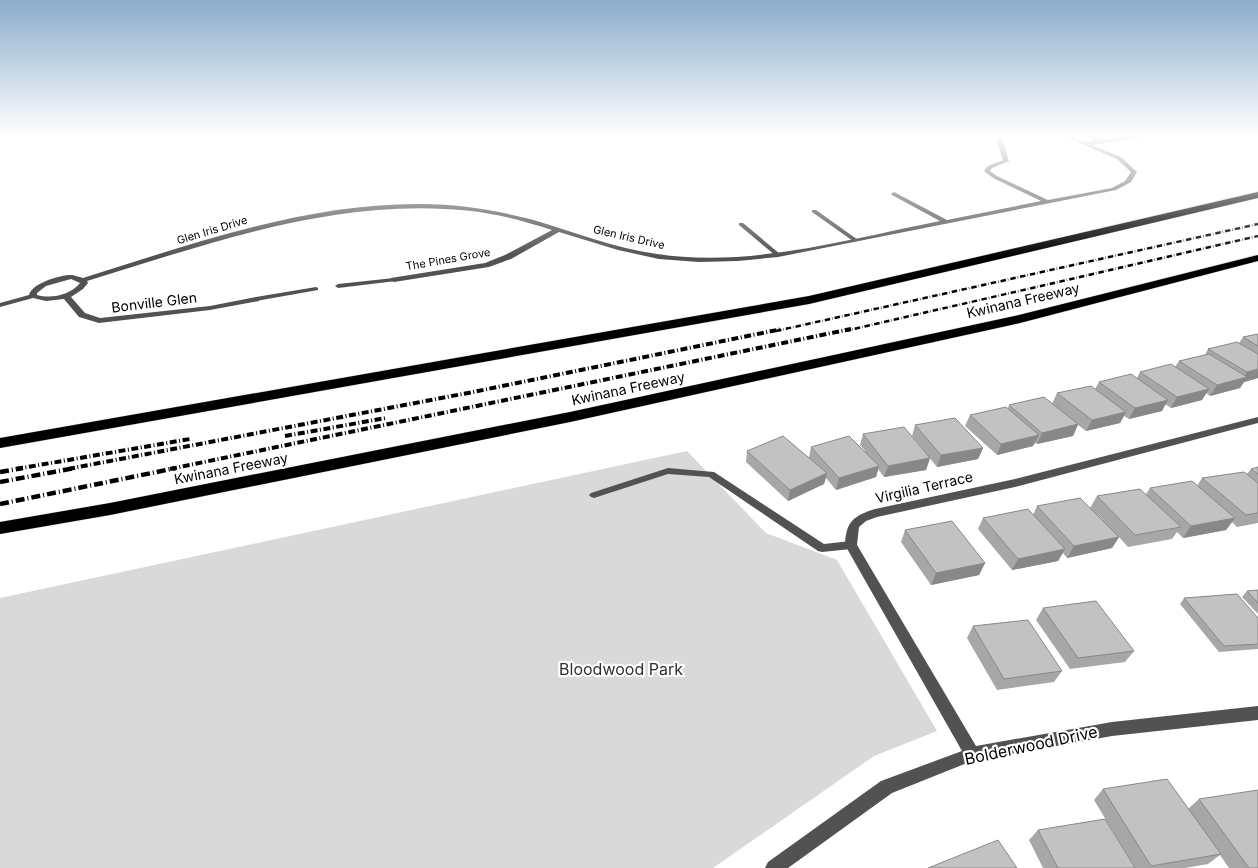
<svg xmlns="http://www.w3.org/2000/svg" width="1258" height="868" viewBox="0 0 1258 868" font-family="Inter,sans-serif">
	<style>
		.green { fill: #d9d9d9 }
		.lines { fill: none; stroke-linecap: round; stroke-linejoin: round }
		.motorway-casing { stroke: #dbdbdb; stroke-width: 1 }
		.service { fill: #525252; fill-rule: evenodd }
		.minor { fill: #525252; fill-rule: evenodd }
		.motorway { fill: #000; fill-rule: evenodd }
		.rail-far2 { stroke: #000; stroke-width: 2.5; stroke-dasharray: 5.5 2 0.5 2; stroke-linecap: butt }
		.rail-far1 { stroke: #000; stroke-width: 4; stroke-dasharray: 7 2.5 1 2.5; stroke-linecap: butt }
		.rail { stroke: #000; stroke-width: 4.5; stroke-dasharray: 9 3 1 3; stroke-linecap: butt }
		.wall { fill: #a7a7a7 }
		.shaded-wall { fill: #888 }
		.building { fill: #c2c2c2; stroke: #888 }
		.labels { text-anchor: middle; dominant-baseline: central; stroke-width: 4.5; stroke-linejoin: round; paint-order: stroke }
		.far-street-label { font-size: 11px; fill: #000; stroke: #fff }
		.street-label { font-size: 14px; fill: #000; stroke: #fff }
		.near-park-label { font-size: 16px; fill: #303030; stroke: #fff }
		.near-street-label { font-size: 16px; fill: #000; stroke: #fff }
	</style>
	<rect width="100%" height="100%" fill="#fff"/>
	<polygon class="green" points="687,451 766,533 837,560 937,731 874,756 713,868 0,868 0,598"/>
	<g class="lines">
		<defs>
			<g id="motorway">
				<polygon points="1258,192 1258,198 809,304 0,448 0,438 809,296"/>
				<polygon points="1258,255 1258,261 1020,323 570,422 110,515 0,534 0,522 110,503 570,412 1019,315"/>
			</g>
		</defs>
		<use href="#motorway" class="motorway-casing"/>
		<g class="service">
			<polygon points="812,210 816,210 858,240 853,241 812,212"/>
			<polygon points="739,223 743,223 780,254 780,256 776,256 739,225"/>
			<polygon points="394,278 396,279 396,281 338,288 335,286 338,284"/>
			<polygon points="316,287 318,288 318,290 256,301 253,299 256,297"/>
			<polygon points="668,468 714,472 824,544 851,541 855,542 856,545 855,548 851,549 822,552 818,551 709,477 668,474 594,498 591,497 589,495 591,493"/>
		</g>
		<g class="minor">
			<path d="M 997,135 L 1002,135 L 1002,139 L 1009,161 L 992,168 L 990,171 L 997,176 L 1048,200 L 1112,188 L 1125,181 L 1131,172 L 1117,159 L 1068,138 L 1029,135 L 1074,135 L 1073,137 C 1080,141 1086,142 1094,141 L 1084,135 L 1091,135 L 1099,139 L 1140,135 L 1163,135 L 1091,145 L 1121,157 L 1137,172 L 1131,182 L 1116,190 L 778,257 L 738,261 L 699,262 L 659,259 L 618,250 L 559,232 L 511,259 L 489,267 L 394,282 L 390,280 L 391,278 L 485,263 L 505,255 L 552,230 C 526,222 499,214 471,211 C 339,196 211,243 87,281 L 88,283 L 83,289 L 71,297 L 85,313 L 100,318 L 210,306 L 256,297 L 259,297 L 259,301 L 210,310 L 99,323 L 79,317 L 64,299 L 46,301 L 33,298 L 0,307 L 0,303 L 29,295 C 32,283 60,275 71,275 C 74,275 79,277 83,278 C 192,244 305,203 421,204 C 458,204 494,210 530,219 C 572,231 613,248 657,254 C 750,268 849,239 940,221 L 892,195 L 891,194 L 894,192 L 947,220 L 1041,201 L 993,178 L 984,171 L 988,166 L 1003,160 L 996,139 ZM 71,279 L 80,283 C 70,295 52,299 37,295 L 37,293 L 46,286 Z"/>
			<path d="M 1258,417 L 1258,423 L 1015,487 L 877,517 L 866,521 L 859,527 L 857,545 L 976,746 L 1112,722 L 1258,706 L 1258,720 L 1112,736 L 972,761 L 892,793 L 788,868 L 765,868 L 768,862 L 881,781 L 962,751 L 845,545 C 846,522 853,516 875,509 L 1015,479 Z"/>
		</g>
		<use href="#motorway" class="motorway"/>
		<g class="rail-far2">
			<polyline points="776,331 1258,224"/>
			<polyline points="845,331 1258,236"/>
		</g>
		<g class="rail-far1">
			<polyline points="285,436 386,418"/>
			<polyline points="16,469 190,439"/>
			<polyline points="68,469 473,392 782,329"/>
			<polyline points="170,469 851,329"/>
		</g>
		<g class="rail">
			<polyline points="0,472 23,468"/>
			<polyline points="0,482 75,468"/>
			<polyline points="0,504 176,468"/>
		</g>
	</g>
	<g class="wall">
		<polygon points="1258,334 1258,378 1244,382 1240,388 1210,396 1206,393 1202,400 1171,408 1165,404 1162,411 1129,419 1124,416 1120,423 1086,431 1078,425 1073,436 1037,444 1035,443 1033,446 997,455 965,426 970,415 1008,408 1009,405 1052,404 1057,393 1095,389 1099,382 1137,378 1140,372 1175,367 1179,361 1205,355 1208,349 1239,343 1243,337"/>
		<polygon points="915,425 983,448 978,459 937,467 912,436"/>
		<polygon points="863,434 930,458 926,470 884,477 878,469 876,477 836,490 826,478 824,484 788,501 746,462 747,451 809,457 811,447 865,451 860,445"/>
		<polygon points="1258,467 1258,523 1237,527 1232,522 1226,530 1183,538 1177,532 1172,539 1128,547 1119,537 1112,548 1067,558 1063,553 1058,561 1012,570 978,529 983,518 1033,515 1037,506 1103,520 1090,508 1097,496 1146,494 1150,488 1197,486 1202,478 1247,474 1251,469"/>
		<polygon points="905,530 985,563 979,575 931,585 901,542"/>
		<polygon points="1258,590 1258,614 1242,597 1247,591"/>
		<polygon points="1184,598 1258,618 1258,649 1219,652 1180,604"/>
		<polygon points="1043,608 1134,651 1125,662 1070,669 1036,620"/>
		<polygon points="973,626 1062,671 1054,682 997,690 967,638"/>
		<polygon points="1103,789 1188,809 1199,799 1258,868 1229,868 1220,855 1208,864 1185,868 1135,868 1094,800"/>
		<polygon points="1038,830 1135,868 1043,868 1029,840"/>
	</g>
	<g class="shaded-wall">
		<polygon points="1258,369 1258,378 1244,382 1240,388 1210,396 1217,385 1243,378 1247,372"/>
		<polygon points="1209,389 1202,400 1171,408 1177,397"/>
		<polygon points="1168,400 1162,411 1129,419 1135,408"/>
		<polygon points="1126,412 1120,423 1086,431 1092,420"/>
		<polygon points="1078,424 1073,436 1037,444 1042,433"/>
		<polygon points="1039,435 1033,446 997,455 1001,444"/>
		<polygon points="983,448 978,459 937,467 941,455"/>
		<polygon points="930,458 926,470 884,477 888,466"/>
		<polygon points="879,466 876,477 836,490 839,478"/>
		<polygon points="827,473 824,484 788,501 790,490"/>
		<polygon points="1235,518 1226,530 1183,538 1191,526"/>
		<polygon points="1119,537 1112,548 1067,558 1074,546"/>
		<polygon points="1065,549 1058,561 1012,570 1018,559"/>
		<polygon points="985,563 979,575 931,585 936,573"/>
	</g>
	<g class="building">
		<polygon points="1258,334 1258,346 1243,337"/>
		<polygon points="1237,342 1258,354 1258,369 1247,372 1208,349"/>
		<polygon points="1209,354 1247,377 1217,385 1179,361"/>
		<polygon points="1171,364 1209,389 1177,397 1140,372"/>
		<polygon points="1131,374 1168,400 1135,408 1099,382"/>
		<polygon points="1091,386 1126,412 1092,420 1057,393"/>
		<polygon points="1044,397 1078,424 1042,433 1009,405"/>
		<polygon points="1006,407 1039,435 1001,444 970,415"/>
		<polygon points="955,418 983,448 941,455 915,425"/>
		<polygon points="904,427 930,458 888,466 863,434"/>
		<polygon points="783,436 827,473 790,490 747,451"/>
		<polygon points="849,436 879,466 839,478 811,447"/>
		<polygon points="1258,467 1258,474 1251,469"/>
		<polygon points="1244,472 1258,483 1258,513 1246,515 1202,478"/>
		<polygon points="1192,481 1235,518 1191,526 1150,488"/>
		<polygon points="1140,489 1181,527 1135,535 1097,496"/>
		<polygon points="1080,498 1119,537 1074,546 1037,506"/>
		<polygon points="1028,509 1065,549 1018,559 983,518"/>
		<polygon points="952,521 985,563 936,573 905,530"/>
		<polygon points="1258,590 1258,603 1247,591"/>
		<polygon points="1237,594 1258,618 1258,644 1224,646 1184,598"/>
		<polygon points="1096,601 1134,651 1078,658 1043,608"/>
		<polygon points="1028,620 1062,671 1004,679 973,626"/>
		<polygon points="1167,779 1221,854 1151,866 1103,789"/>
		<polygon points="1258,790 1258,868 1249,868 1199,799"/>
		<polygon points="1105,819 1135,868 1058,868 1038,830"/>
		<polygon points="998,840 1017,868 928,868"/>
	</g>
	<linearGradient id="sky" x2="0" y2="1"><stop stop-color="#8baccb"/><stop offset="0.53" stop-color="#fff"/><stop offset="1" stop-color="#fff" stop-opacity="0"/></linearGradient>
	<rect width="1258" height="257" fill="url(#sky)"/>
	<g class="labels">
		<g class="far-street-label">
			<text transform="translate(212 230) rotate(-17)">Glen Iris Drive</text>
			<text transform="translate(629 237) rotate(13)">Glen Iris Drive</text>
			<text transform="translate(448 259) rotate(-10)">The Pines Grove</text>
		</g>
		<g class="street-label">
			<text transform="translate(1023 300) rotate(-13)">Kwinana Freeway</text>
			<text transform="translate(154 302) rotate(-7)">Bonville Glen</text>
			<text transform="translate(628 388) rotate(-12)">Kwinana Freeway</text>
			<text transform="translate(231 468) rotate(-11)">Kwinana Freeway</text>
			<text transform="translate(924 487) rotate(-13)">Virgilia Terrace</text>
		</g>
		<g class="near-park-label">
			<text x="621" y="669">Bloodwood Park</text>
		</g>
		<g class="near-street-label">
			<text transform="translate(1031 745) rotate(-12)">Bolderwood Drive</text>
		</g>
	</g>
</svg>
